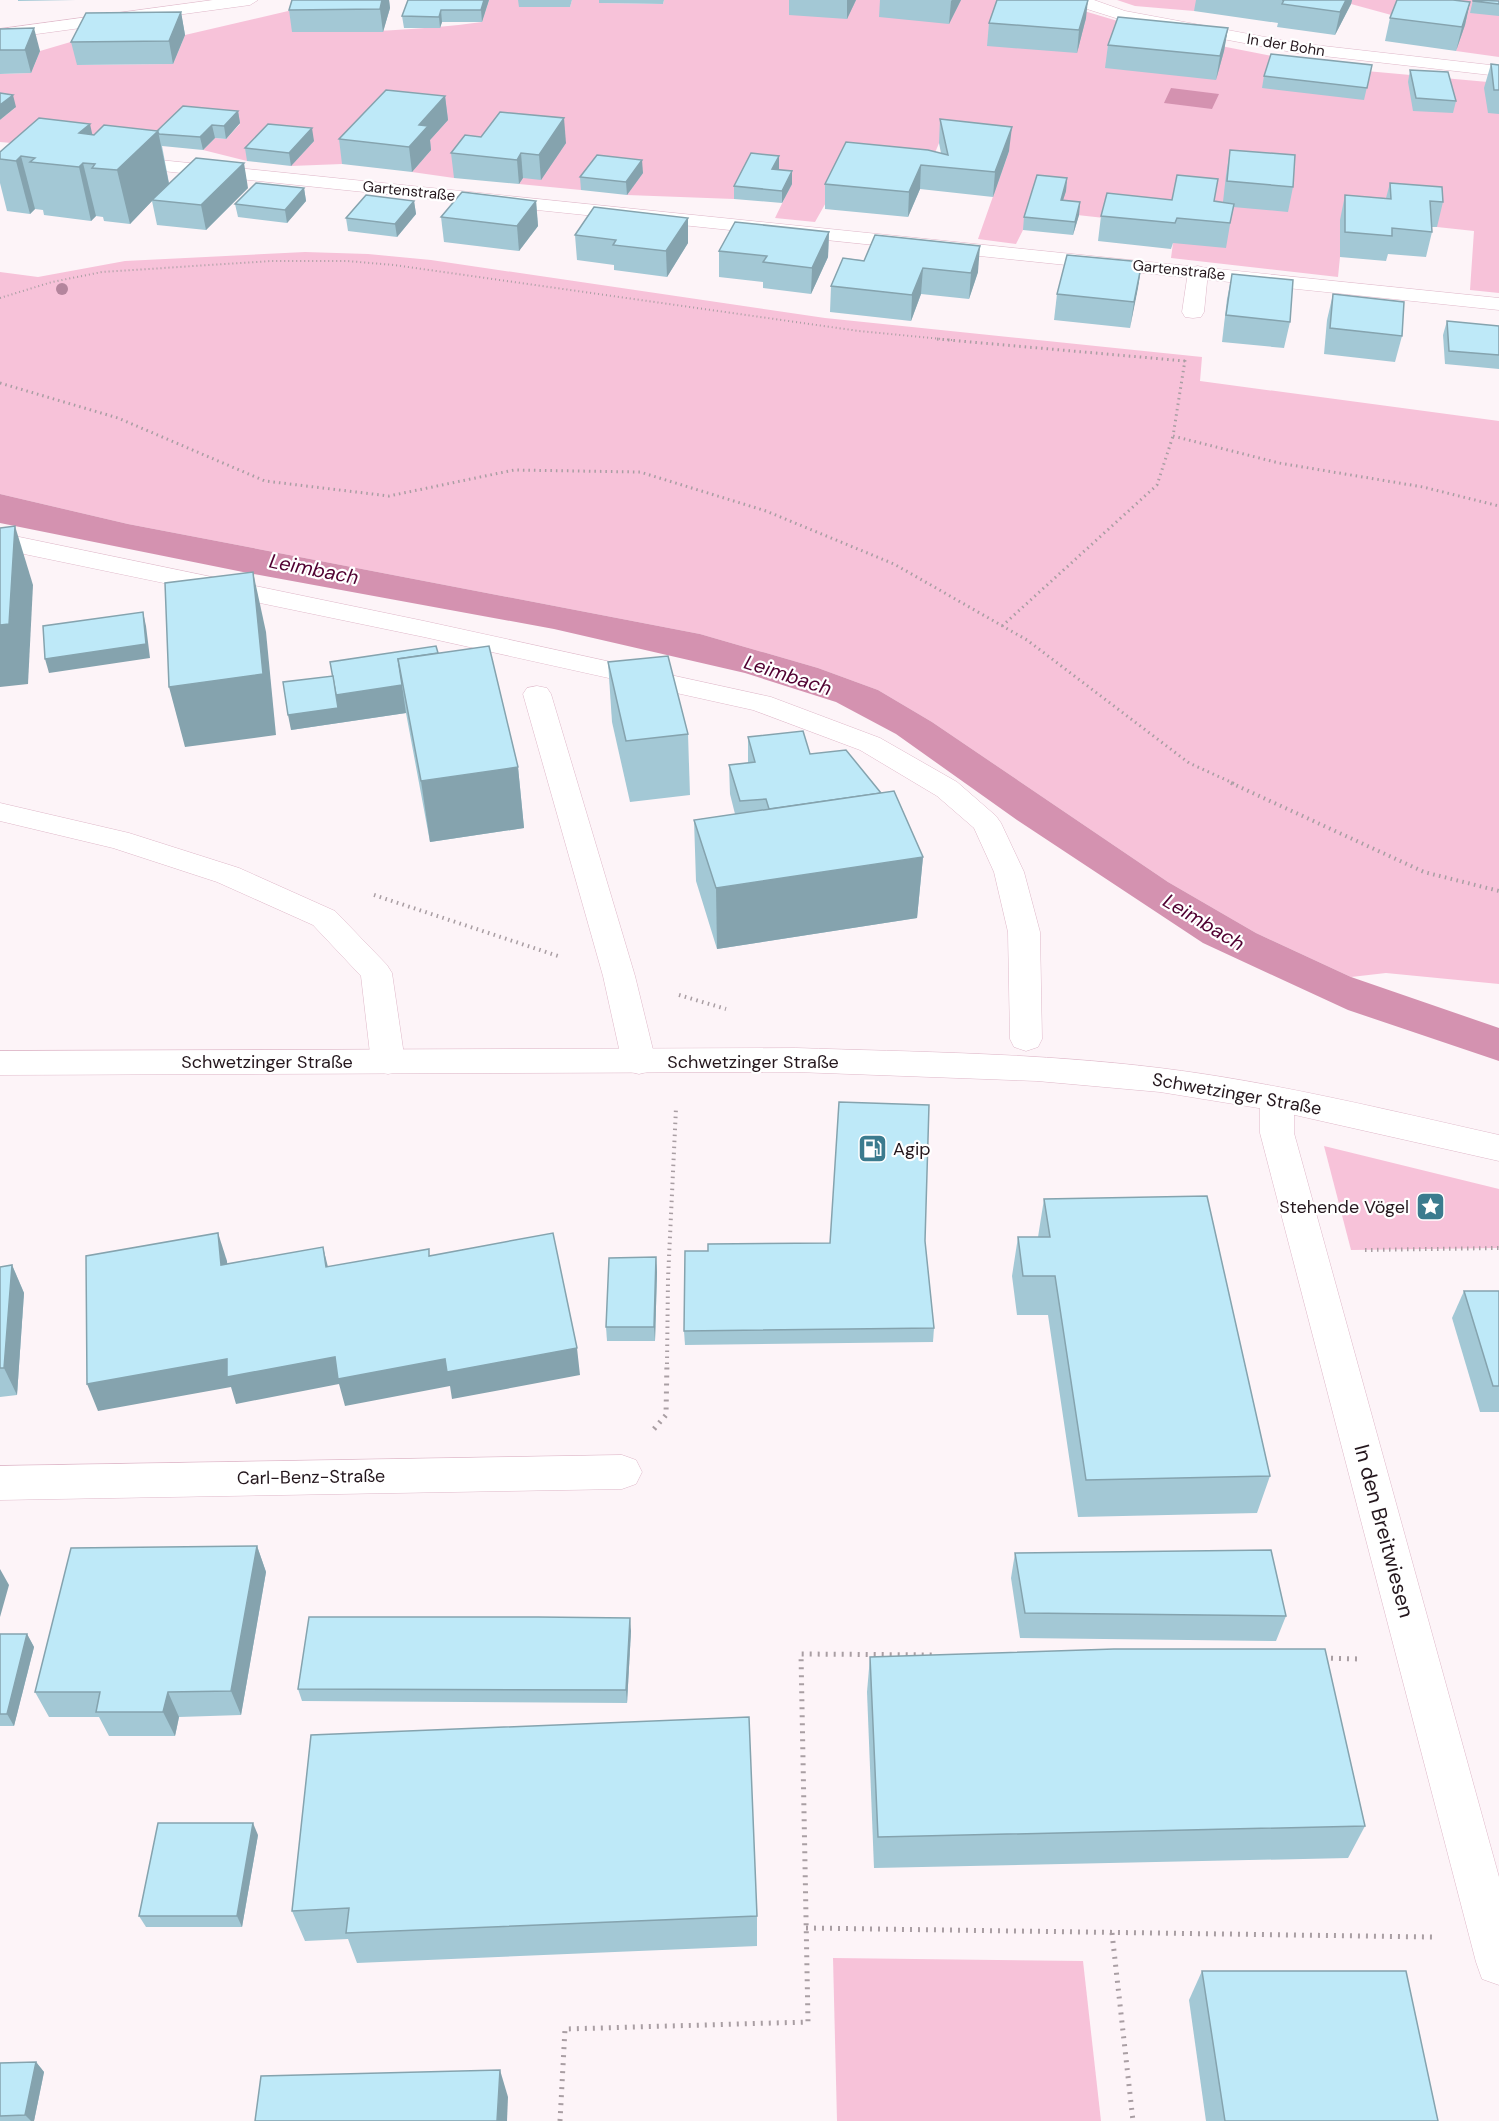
<svg xmlns="http://www.w3.org/2000/svg" width="1499" height="2121" viewBox="0 0 1499 2121" font-family="'DM Sans',sans-serif">
	<style>
		.green { fill: #f7c2d9 }
		.water { fill: #d492b0 }
		.lines { fill: none; stroke-linecap: round; stroke-linejoin: round }
		.service-casing { stroke: #dfb8c9; stroke-width: 1 }
		.minor-casing { stroke: #dfb8c9; stroke-width: 1 }
		.tertiary-casing { stroke: #dfb8c9; stroke-width: 1 }
		.path-far3 { stroke: #a99ea3; stroke-width: 2; stroke-dasharray: 1 3; stroke-linecap: butt }
		.path-far2 { stroke: #a99ea3; stroke-width: 3; stroke-dasharray: 1.5 4; stroke-linecap: butt }
		.path-far1 { stroke: #a99ea3; stroke-width: 4; stroke-dasharray: 1.5 4.5; stroke-linecap: butt }
		.path { stroke: #a99ea3; stroke-width: 5; stroke-dasharray: 2 6; stroke-linecap: butt }
		.service { fill: #fff; fill-rule: evenodd }
		.minor { fill: #fff; fill-rule: evenodd }
		.tertiary { fill: #fff; fill-rule: evenodd }
		.tree { fill: #b4859d }
		.wall { fill: #a3c8d5 }
		.shaded-wall { fill: #85a3ae }
		.building { fill: #bee9f8; stroke: #85a3ae; stroke-width: 1.5 }
		.labels { text-anchor: middle; dominant-baseline: central; stroke-width: 4.5; stroke-linejoin: round; paint-order: stroke }
		.far-street-label { font-size: 15px; fill: #24171d; stroke: #fff }
		.street-label { font-size: 18px; fill: #24171d; stroke: #fff }
		.poi-label { font-size: 18px; fill: #24171d; stroke: #fff; text-anchor: start }
		.water-label { font-size: 20px; font-style: italic; fill: #500031; stroke: #fff }
		.near-street-label { font-size: 21px; fill: #24171d; stroke: #fff }
	</style>
	<rect width="100%" height="100%" fill="#fdf4f8"/>
	<g class="green">
		<path d="M 489,0 L 521,0 L 519,7 L 570,7 L 572,0 L 600,0 L 600,3 L 663,4 L 664,0 L 1047,0 L 1165,35 L 1333,68 L 1499,83 L 1499,293 L 1470,290 L 1474,231 L 1437,227 L 1435,212 L 1340,257 L 1338,277 L 1171,258 L 1173,243 L 1168,225 L 1059,213 L 1023,230 L 1016,244 L 978,239 L 1009,151 L 939,143 L 926,175 L 846,167 L 815,222 L 775,218 L 791,185 L 751,166 L 734,199 L 627,195 L 642,173 L 598,168 L 581,190 L 519,184 L 523,178 L 468,160 L 454,178 L 412,172 L 430,151 L 389,113 L 342,164 L 291,166 L 271,137 L 247,161 L 203,150 L 215,138 L 226,139 L 240,124 L 158,146 L 141,154 L 0,142 L 0,120 L 15,108 L 0,106 L 0,74 L 31,73 L 40,51 L 91,36 L 77,65 L 173,64 L 185,35 L 301,8 L 293,32 C 356,32 419,31 482,22 Z"/>
		<polygon points="1117,0 1201,0 1194,11 1135,6"/>
		<polygon points="1323,0 1499,0 1499,57 1456,51 1464,25 1395,16 1351,4"/>
		<polygon points="305,252 368,254 431,260 825,318 1202,357 1200,381 1499,421 1499,984 1386,973 1351,977 1256,933 1168,882 932,722 878,690 818,668 700,634 128,524 0,494 0,272 38,277 125,261"/>
		<polygon points="1324,1146 1499,1189 1499,1248 1351,1250"/>
		<polygon points="833,1958 1083,1961 1101,2121 837,2121"/>
	</g>
	<g class="water">
		<polygon points="1171,88 1219,94 1212,109 1164,103"/>
		<polygon points="0,494 128,524 700,634 818,668 878,690 932,722 1168,882 1256,933 1351,977 1499,1028 1499,1061 1348,1010 1203,943 1017,820 896,734 836,702 745,673 554,629 243,572 0,523"/>
	</g>
	<g class="lines">
		<defs>
			<g id="service">
				<polygon points="1198,266 1205,268 1208,272 1204,312 1201,317 1193,318 1185,317 1182,312 1188,272 1191,268"/>
				<polygon points="0,533 424,621 771,697 880,738 957,782 996,816 1001,823 1024,872 1040,932 1042,1039 1038,1047 1026,1051 1014,1047 1010,1039 1008,932 994,872 974,828 937,796 860,750 753,710 424,637 0,549"/>
				<polygon points="537,686 547,688 551,694 635,976 656,1062 651,1071 639,1074 627,1071 622,1062 603,976 523,694 527,688"/>
			</g>
			<g id="minor">
				<polygon points="213,0 258,0 250,5 0,39 0,29"/>
				<polygon points="1069,0 1094,0 1125,11 1297,43 1499,66 1499,76 1297,53 1122,20 1071,4"/>
				<polygon points="121,156 1499,298 1499,310 114,166 111,162 114,158"/>
				<polygon points="0,803 129,833 239,868 335,911 387,965 392,973 405,1062 400,1071 388,1074 376,1071 371,1062 361,976 313,925 217,882 113,848 0,821"/>
				<polygon points="1277,1087 1289,1090 1294,1099 1294,1133 1499,1877 1499,1985 1482,1979 1476,1962 1260,1133 1260,1099 1265,1090"/>
				<polygon points="622,1455 636,1460 642,1472 636,1484 622,1489 0,1500 0,1466"/>
			</g>
			<path id="tertiary" d="M 796,1048 C 917,1052 1039,1053 1160,1068 C 1274,1082 1387,1110 1499,1135 L 1499,1161 L 1277,1111 L 1160,1092 L 1037,1081 L 796,1072 L 0,1075 L 0,1051 Z"/>
		</defs>
		<use href="#service" class="service-casing"/>
		<use href="#minor" class="minor-casing"/>
		<use href="#tertiary" class="tertiary-casing"/>
		<polyline class="path-far3" points="0,298 52,282 102,272 271,261 347,261 394,265 859,331 952,340"/>
		<g class="path-far2">
			<polyline points="937,339 1185,361"/>
			<polyline points="1185,360 1173,436 1279,463 1423,487 1499,506"/>
			<polyline points="0,383 118,418 265,481 389,496 514,470 640,472 766,511 894,564 1027,640 1189,763 1235,784"/>
			<polyline points="1002,626 1157,485 1173,436"/>
		</g>
		<g class="path-far1">
			<polyline points="1231,783 1424,872 1499,891"/>
			<polyline points="374,895 558,956"/>
			<polyline points="679,995 726,1009"/>
			<polyline points="1365,1250 1499,1248"/>
			<polyline points="667,1364 668,1279 676,1108"/>
		</g>
		<g class="path">
			<polyline points="654,1429 666,1415 667,1362"/>
			<polyline points="1323,1658 1360,1659"/>
			<polyline points="806,1928 1432,1937"/>
			<polyline points="1112,1933 1133,2121"/>
			<polyline points="560,2121 565,2029 808,2022 801,1654 937,1655"/>
		</g>
		<use href="#service" class="service"/>
		<use href="#minor" class="minor"/>
		<use href="#tertiary" class="tertiary"/>
	</g>
	<circle class="tree" cx="62" cy="289" r="6"/>
	<g class="wall">
		<polygon points="18,0 76,0 18,1"/>
		<polygon points="292,0 389,0 390,8 383,32 292,32 289,10"/>
		<polygon points="489,0 482,22 442,22 440,28 404,28 402,16"/>
		<polygon points="518,0 572,0 570,7 519,7"/>
		<polygon points="599,0 664,0 663,4 599,3"/>
		<polygon points="789,0 856,0 847,19 789,15"/>
		<polygon points="880,0 961,0 949,24 879,17"/>
		<polygon points="1196,0 1352,0 1351,4 1335,35 1277,27 1278,23 1194,11"/>
		<polygon points="1473,0 1499,1 1499,16 1470,13"/>
		<polygon points="1470,2 1465,25 1456,51 1385,41 1390,18"/>
		<polygon points="181,12 185,35 173,64 77,65 71,42"/>
		<polygon points="1086,18 1077,53 987,46 989,23"/>
		<polygon points="1228,28 1224,51 1216,80 1105,68 1108,45"/>
		<polygon points="0,29 40,51 31,73 0,74"/>
		<polygon points="1491,64 1499,65 1499,114 1488,113 1484,88"/>
		<polygon points="1372,65 1364,100 1262,88 1264,76"/>
		<polygon points="1410,70 1456,101 1453,113 1413,111 1408,82"/>
		<polygon points="445,96 448,120 430,140 431,150 412,172 342,164 339,139"/>
		<polygon points="238,111 240,123 226,139 215,138 203,150 162,146 169,183 248,188 206,230 157,225 152,201 130,224 104,221 103,217 96,216 91,221 44,215 43,210 35,209 30,214 7,211 0,183 0,152 93,135 157,131"/>
		<polygon points="940,119 1009,151 993,197 920,189 908,217 825,209 825,184 941,153 939,143"/>
		<polygon points="481,137 566,143 541,180 523,178 519,184 454,178 451,153"/>
		<polygon points="314,141 291,166 247,161 245,148"/>
		<polygon points="1230,150 1293,187 1288,212 1233,207 1226,248 1173,243 1171,249 1098,241 1101,216 1172,200 1223,202 1226,175"/>
		<polygon points="779,156 778,170 792,184 782,203 734,199 734,186"/>
		<polygon points="643,173 627,195 581,190 580,177"/>
		<polygon points="1067,178 1066,191 1063,200 1080,202 1079,215 1073,235 1023,230 1024,217"/>
		<polygon points="1390,183 1443,202 1437,227 1432,227 1432,232 1426,257 1388,254 1386,261 1340,257 1340,220 1345,195 1386,198"/>
		<polygon points="304,188 306,201 287,223 238,217 235,204"/>
		<polygon points="414,201 416,214 397,237 348,231 346,218"/>
		<polygon points="536,201 538,226 519,251 444,242 441,217"/>
		<polygon points="688,218 688,243 667,277 614,270 614,265 577,260 575,235"/>
		<polygon points="829,232 828,257 811,294 763,288 763,282 719,277 719,251"/>
		<polygon points="843,258 978,272 969,299 921,294 911,321 830,312 831,286"/>
		<polygon points="1142,262 1130,328 1054,320 1057,294"/>
		<polygon points="1232,274 1290,322 1284,348 1222,342 1227,299"/>
		<polygon points="1333,294 1402,336 1395,362 1324,354 1327,320"/>
		<polygon points="1447,321 1499,326 1499,369 1445,364 1443,335"/>
		<polygon points="438,653 518,767 524,828 430,842 406,713 291,730 333,676"/>
		<polygon points="608,662 688,734 690,795 630,802 612,722"/>
		<polygon points="748,737 810,754 923,857 917,918 717,949 696,881 694,820 735,814 730,794 729,765 748,763"/>
		<polygon points="1044,1199 1270,1476 1257,1513 1078,1517 1048,1315 1017,1315 1012,1276 1018,1237 1038,1237"/>
		<polygon points="925,1241 934,1328 933,1342 685,1345 684,1331 708,1251 830,1243"/>
		<polygon points="656,1257 657,1272 655,1341 607,1341 606,1327"/>
		<polygon points="12,1265 24,1293 17,1395 0,1397 0,1267"/>
		<polygon points="1464,1291 1499,1291 1499,1412 1480,1412 1452,1318"/>
		<polygon points="257,1546 266,1572 241,1715 179,1717 175,1736 109,1736 99,1717 49,1717 35,1692"/>
		<polygon points="1015,1553 1286,1616 1276,1641 1020,1638 1011,1578"/>
		<polygon points="631,1631 627,1703 302,1701 298,1689"/>
		<polygon points="0,1634 27,1634 34,1647 14,1726 0,1726"/>
		<polygon points="870,1657 1365,1826 1348,1858 874,1868 867,1692"/>
		<polygon points="311,1735 757,1916 757,1946 357,1963 348,1939 305,1941 292,1911"/>
		<polygon points="258,1835 242,1927 146,1927 139,1916"/>
		<polygon points="1202,1971 1438,2121 1206,2121 1189,2000"/>
		<polygon points="36,2062 44,2072 34,2121 0,2121 0,2063"/>
	</g>
	<g class="shaded-wall">
		<polygon points="382,0 389,0 390,8 383,32 380,9"/>
		<polygon points="484,0 489,0 482,22 481,10"/>
		<polygon points="847,0 856,0 847,19"/>
		<polygon points="952,0 961,0 949,24 951,1"/>
		<polygon points="1088,0 1086,18 1077,53 1079,30"/>
		<polygon points="1346,0 1352,0 1351,4 1335,35 1340,12"/>
		<polygon points="1470,2 1465,25 1456,51 1462,27"/>
		<polygon points="441,10 442,22 440,28 439,17"/>
		<polygon points="181,12 185,35 173,64 169,41"/>
		<polygon points="34,28 40,51 31,73 25,50"/>
		<polygon points="1228,28 1224,51 1216,80 1220,56"/>
		<polygon points="13,95 16,107 0,120 0,105"/>
		<polygon points="445,96 448,120 430,140 431,150 412,172 409,147 419,125"/>
		<polygon points="238,111 240,123 226,139 224,126"/>
		<polygon points="564,118 566,143 541,180 539,155"/>
		<polygon points="90,124 100,169 79,133"/>
		<polygon points="212,125 215,138 203,150 200,137"/>
		<polygon points="1012,127 1009,151 993,197 995,172"/>
		<polygon points="312,128 314,141 291,166 289,153"/>
		<polygon points="158,131 169,184 152,200 152,201 130,224 117,170"/>
		<polygon points="521,153 523,178 519,184 517,160"/>
		<polygon points="21,156 35,209 30,214 16,161"/>
		<polygon points="779,156 779,169 772,182 772,169"/>
		<polygon points="642,160 643,173 627,195 626,182"/>
		<polygon points="83,163 96,216 91,221 79,167"/>
		<polygon points="244,163 248,188 206,230 201,205"/>
		<polygon points="921,165 920,189 908,217 909,192"/>
		<polygon points="792,171 792,184 782,203 782,191"/>
		<polygon points="1067,178 1066,191 1059,213 1061,200"/>
		<polygon points="304,188 306,201 287,223 285,210"/>
		<polygon points="414,201 416,214 397,237 395,224"/>
		<polygon points="536,201 538,226 519,251 517,226"/>
		<polygon points="1080,202 1079,215 1073,235 1075,222"/>
		<polygon points="688,218 688,243 667,277 666,251"/>
		<polygon points="829,232 828,257 811,294 812,268"/>
		<polygon points="980,246 978,272 969,299 971,273"/>
		<polygon points="1142,262 1138,288 1130,328 1134,302"/>
		<polygon points="923,268 921,294 911,321 912,295"/>
		<polygon points="15,526 33,585 28,684 0,687 0,625"/>
		<polygon points="253,572 266,632 276,735 185,747 169,687"/>
		<polygon points="143,612 146,626 150,658 49,673 45,659"/>
		<polygon points="402,685 406,713 291,730 288,715 336,695"/>
		<polygon points="518,767 524,828 430,842 421,781"/>
		<polygon points="923,857 917,918 717,949 716,888"/>
		<polygon points="218,1233 227,1261 229,1293 221,1265"/>
		<polygon points="323,1247 330,1275 326,1267"/>
		<polygon points="656,1257 657,1272 655,1341 654,1327"/>
		<polygon points="12,1265 24,1293 17,1395 4,1368"/>
		<polygon points="577,1348 580,1375 452,1399 450,1386 345,1406 339,1384 236,1404 231,1387 98,1411 87,1384 227,1359 335,1357 445,1359"/>
		<polygon points="257,1546 266,1572 241,1715 231,1691"/>
		<polygon points="0,1569 9,1585 0,1617"/>
		<polygon points="630,1618 631,1631 627,1703 626,1690"/>
		<polygon points="27,1634 34,1647 14,1726 7,1714"/>
		<polygon points="168,1692 179,1717 175,1736 163,1712"/>
		<polygon points="253,1823 258,1835 242,1927 237,1916"/>
		<polygon points="36,2062 44,2072 34,2121 31,2121 25,2115"/>
		<polygon points="500,2070 508,2097 507,2121 497,2121"/>
	</g>
	<g class="building">
		<polygon points="292,0 382,0 380,9 289,10"/>
		<polygon points="408,0 484,0 481,10 441,10 439,17 402,16"/>
		<polygon points="997,0 1088,0 1079,30 989,23"/>
		<polygon points="1282,0 1346,0 1340,12 1282,4 1284,0"/>
		<polygon points="1397,0 1453,0 1470,2 1462,27 1390,18"/>
		<polygon points="1473,0 1499,1 1499,4 1473,1"/>
		<polygon points="181,12 169,41 71,42 86,13"/>
		<polygon points="1118,17 1228,28 1220,56 1108,45"/>
		<polygon points="34,28 25,50 0,50 0,29"/>
		<polygon points="1271,54 1372,65 1367,88 1264,76"/>
		<polygon points="1491,64 1499,65 1499,90 1494,90"/>
		<polygon points="1410,70 1448,72 1456,101 1416,98"/>
		<polygon points="386,90 445,96 419,125 428,126 409,147 339,139"/>
		<polygon points="0,93 13,95 0,105"/>
		<polygon points="183,106 238,111 224,126 212,125 200,137 159,134 157,131"/>
		<polygon points="500,112 564,118 539,155 521,153 517,160 451,153 465,135 481,137"/>
		<polygon points="39,118 90,124 79,133 94,135 104,125 158,131 117,170 92,168 95,164 83,163 79,167 30,162 35,158 21,156 16,161 0,159 0,152"/>
		<polygon points="940,119 1012,127 995,172 921,165 909,192 825,184 846,142 928,150 948,155"/>
		<polygon points="268,124 312,128 289,153 245,148"/>
		<polygon points="1230,150 1295,155 1293,187 1227,181"/>
		<polygon points="751,153 779,156 772,169 792,171 782,191 734,186"/>
		<polygon points="597,155 642,160 626,182 580,177"/>
		<polygon points="196,158 244,163 201,205 152,200"/>
		<polygon points="1037,175 1067,178 1061,200 1080,202 1075,222 1024,217"/>
		<polygon points="1177,175 1218,179 1214,201 1234,204 1230,223 1177,218 1175,223 1101,216 1107,193 1172,200"/>
		<polygon points="256,183 304,188 285,210 235,204"/>
		<polygon points="1390,183 1442,187 1443,202 1430,201 1432,232 1392,228 1392,236 1345,232 1345,195 1391,199"/>
		<polygon points="462,192 536,201 517,226 441,217"/>
		<polygon points="366,195 414,201 395,224 346,218"/>
		<polygon points="594,207 688,218 666,251 613,245 616,240 575,235"/>
		<polygon points="735,222 829,232 812,268 763,262 767,256 719,251"/>
		<polygon points="875,235 980,246 971,273 923,268 912,295 831,286 843,258 864,261"/>
		<polygon points="1067,255 1142,262 1134,302 1057,294"/>
		<polygon points="1232,274 1293,280 1290,322 1226,315"/>
		<polygon points="1333,294 1404,302 1402,336 1330,328"/>
		<polygon points="1447,321 1499,326 1499,355 1449,351"/>
		<polygon points="15,526 9,624 0,625 0,528"/>
		<polygon points="253,572 263,674 169,687 165,583"/>
		<polygon points="143,612 146,644 45,659 43,626"/>
		<polygon points="436,646 438,653 398,659 402,685 336,695 330,662"/>
		<polygon points="489,646 518,767 421,781 398,659"/>
		<polygon points="668,656 688,734 626,741 608,662"/>
		<polygon points="333,676 338,708 288,715 283,682"/>
		<polygon points="803,731 810,754 846,750 881,793 769,809 766,799 740,801 729,765 755,762 748,737"/>
		<polygon points="894,791 923,857 716,888 694,820"/>
		<polygon points="839,1102 929,1105 925,1241 934,1328 684,1331 685,1251 708,1251 708,1244 830,1243"/>
		<polygon points="1207,1196 1270,1476 1086,1480 1055,1276 1023,1276 1018,1237 1050,1237 1044,1199"/>
		<polygon points="218,1233 221,1265 323,1247 326,1267 429,1249 429,1256 553,1233 577,1348 447,1372 445,1359 338,1379 335,1357 227,1377 227,1359 87,1384 86,1256"/>
		<polygon points="656,1257 654,1327 606,1327 609,1258"/>
		<polygon points="12,1265 4,1368 0,1368 0,1267"/>
		<polygon points="1464,1291 1499,1291 1499,1386 1493,1386"/>
		<polygon points="257,1546 231,1691 168,1692 163,1712 96,1712 100,1692 35,1692 71,1548"/>
		<polygon points="1271,1550 1286,1616 1025,1613 1015,1553"/>
		<polygon points="309,1617 538,1617 630,1618 626,1690 298,1689"/>
		<polygon points="0,1634 27,1634 7,1714 0,1714"/>
		<polygon points="1114,1649 1325,1649 1365,1826 878,1837 870,1657"/>
		<polygon points="749,1717 757,1916 346,1933 349,1908 292,1911 311,1735"/>
		<polygon points="158,1823 253,1823 237,1916 139,1916"/>
		<polygon points="1202,1971 1406,1971 1438,2121 1225,2121"/>
		<polygon points="36,2062 25,2115 0,2116 0,2063"/>
		<polygon points="500,2070 497,2121 255,2121 261,2076"/>
	</g>
	<defs>
		<symbol id="fuel-square" viewBox="-11 -11 22 22"><rect x="-9" y="-9" width="18" height="18" rx="4" fill="#3b7b8e" stroke="#fff"/><path d="M-5.5-6h7V0h2V4h1.3V-2.5L3-4.5l.8-.8L6-3V5H2.5V1h-1V6h-7ZM-4.2-4.7v3.2H.2V-4.7Z" fill="#fff"/></symbol>
		<symbol id="sight-square" viewBox="-11 -11 22 22"><rect x="-9" y="-9" width="18" height="18" rx="4" fill="#3b7b8e" stroke="#fff"/><path d="M0-6L1.8-2.2L6-1.7L2.9 1.2L3.7 5.4L0 3.3L-3.7 5.4L-2.9 1.2L-6-1.7L-1.8-2.2Z" fill="#fff"/></symbol>
	</defs>
	<g fill-rule="evenodd">
		<use href="#fuel-square" x="856" y="1132" width="33" height="33"/>
		<use href="#sight-square" x="1414" y="1190" width="33" height="33"/>
	</g>
	<g class="labels">
		<g class="far-street-label">
			<text transform="translate(1286 45) rotate(9)">In der Bohn</text>
			<text transform="translate(409 191) rotate(6)">Gartenstraße</text>
			<text transform="translate(1179 270) rotate(6)">Gartenstraße</text>
		</g>
		<g class="street-label">
			<text x="267" y="1062">Schwetzinger Straße</text>
			<text x="753" y="1062">Schwetzinger Straße</text>
			<text transform="translate(1237 1094) rotate(10)">Schwetzinger Straße</text>
			<text transform="translate(311 1477) rotate(-1)">Carl-Benz-Straße</text>
		</g>
		<g class="poi-label">
			<text x="893" y="1149">Agip</text>
			<text x="1409" y="1207" text-anchor="end">Stehende Vögel</text>
		</g>
		<g class="water-label">
			<text transform="translate(314 569) rotate(11)">Leimbach</text>
			<text transform="translate(788 675) rotate(18)">Leimbach</text>
			<text transform="translate(1204 922) rotate(31)">Leimbach</text>
		</g>
		<g class="near-street-label">
			<text transform="translate(1384 1531) rotate(75)">In den Breitwiesen</text>
		</g>
	</g>
</svg>
